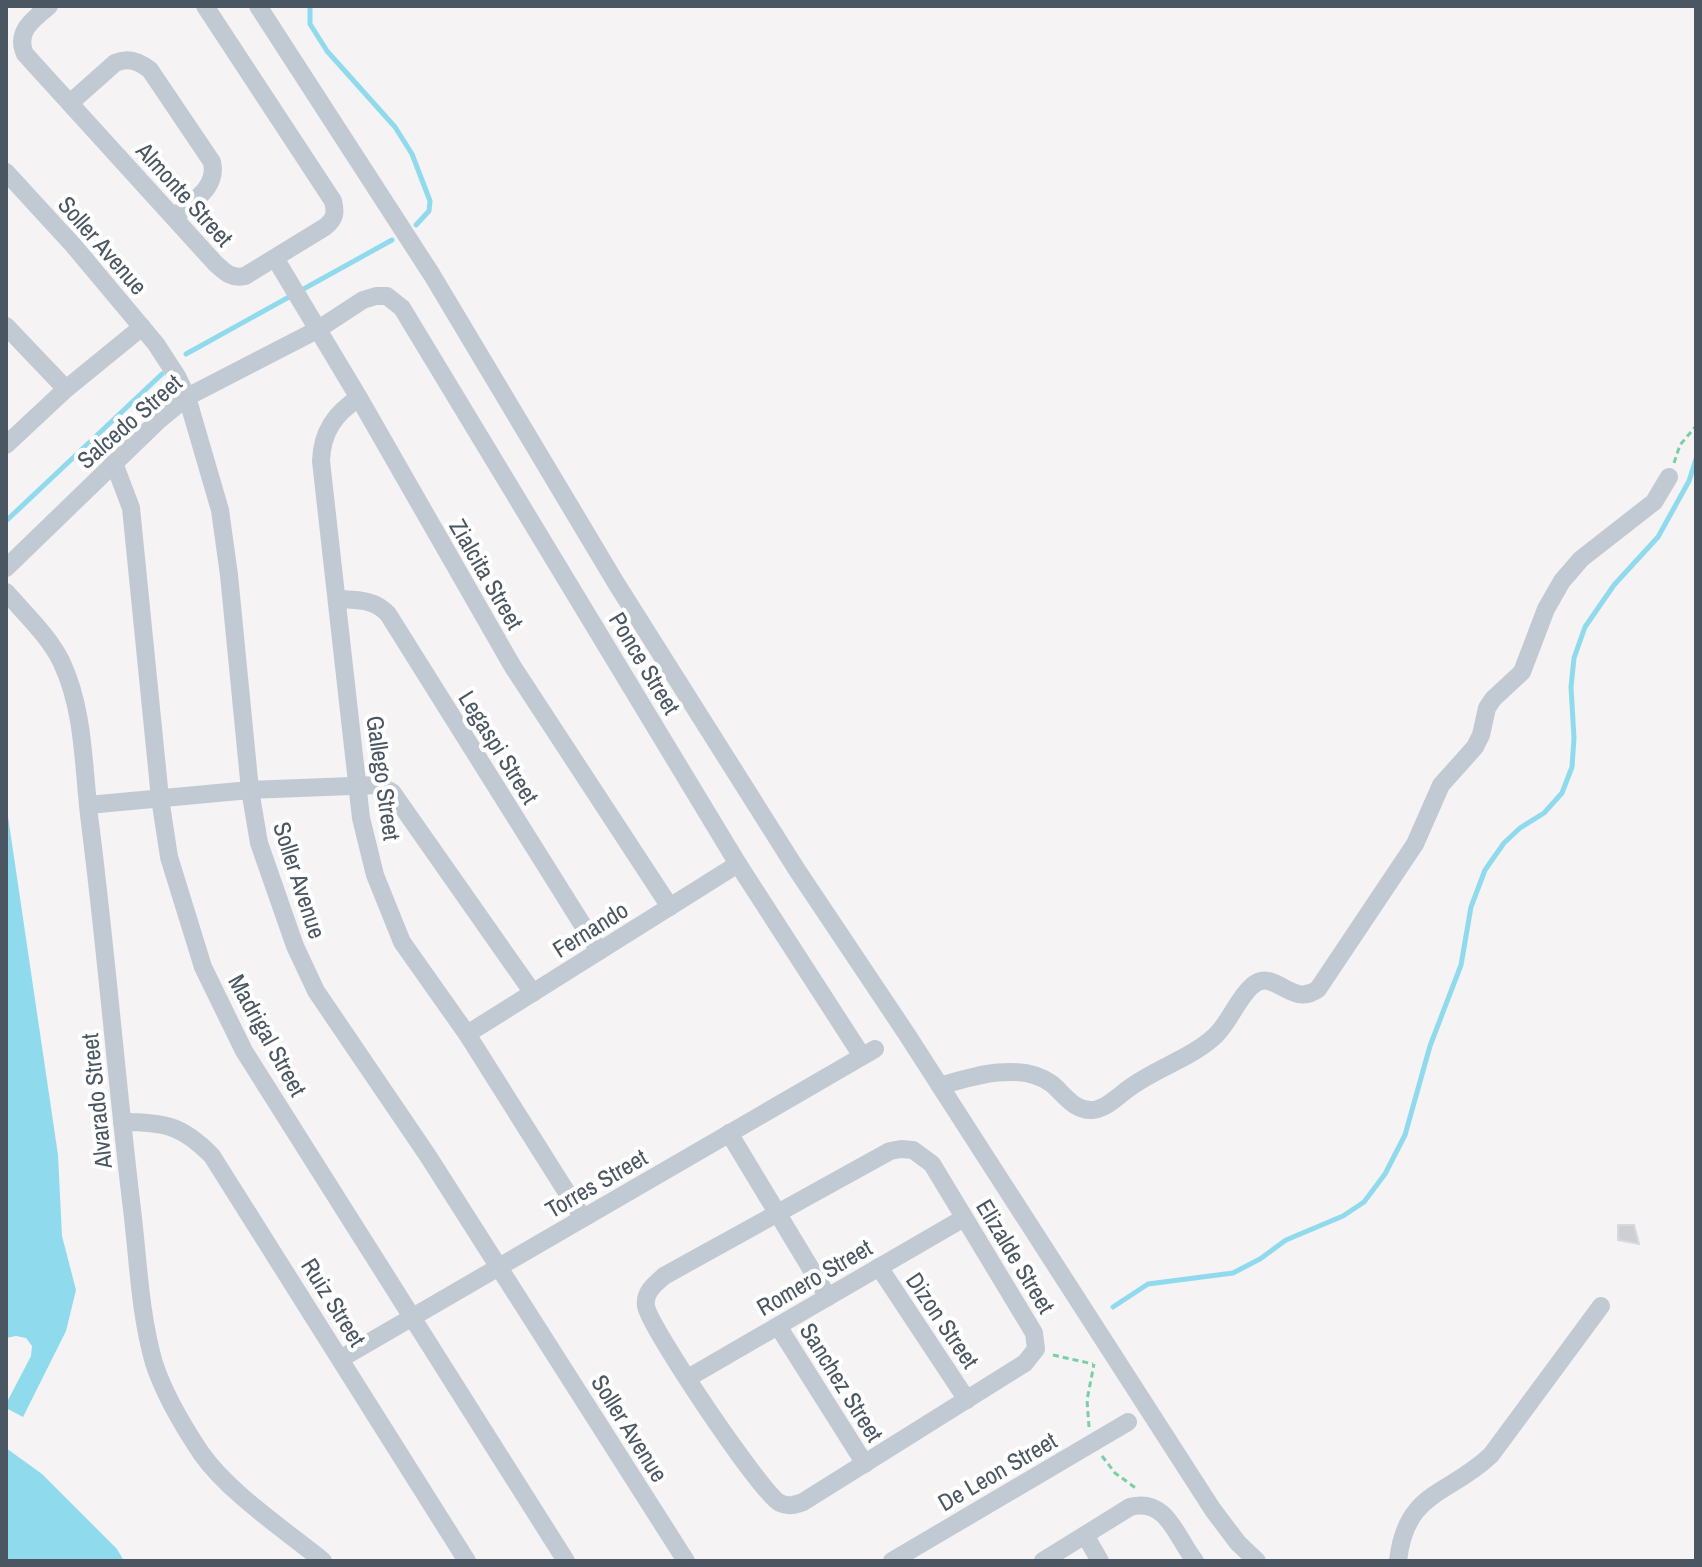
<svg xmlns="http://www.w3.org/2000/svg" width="1702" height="1567" viewBox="0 0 1702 1567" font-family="'Archivo Narrow',sans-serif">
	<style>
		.water { fill: #90daee }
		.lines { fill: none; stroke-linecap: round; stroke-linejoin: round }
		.stream { stroke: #90daee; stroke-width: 5 }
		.building { fill: #cdcfd5; stroke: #d7d9de; stroke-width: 2 }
		.path { stroke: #7ad0a6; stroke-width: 3; stroke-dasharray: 6 4; stroke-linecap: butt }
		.minor { stroke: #c1cad2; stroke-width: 18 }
		.labels { text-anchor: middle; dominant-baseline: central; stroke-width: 8; stroke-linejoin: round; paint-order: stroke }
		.street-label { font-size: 24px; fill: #4a5661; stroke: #fff }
	</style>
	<rect width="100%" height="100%" fill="#f5f3f3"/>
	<g class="water">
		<polygon points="6,803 58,1155 62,1236 76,1290 66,1331 23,1417 6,1408 6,1404 31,1356 32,1346 26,1338 16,1336 6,1338"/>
		<polygon points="6,1448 42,1474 117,1549 124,1561 6,1561"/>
	</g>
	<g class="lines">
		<g class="stream">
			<polyline points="310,6 310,24 327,51 395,127 412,154 430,201 429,211 416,225"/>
			<polyline points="186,354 392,240"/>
			<polyline points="6,521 162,374"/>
			<polyline points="1113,1307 1148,1284 1233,1273 1260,1259 1286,1240 1343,1216 1364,1202 1385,1174 1405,1135 1430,1046 1461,965 1471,907 1485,870 1504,843 1520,828 1544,813 1562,793 1572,767 1574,738 1571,687 1574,658 1585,627 1614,585 1658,537 1689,481 1696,459"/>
		</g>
	</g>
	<polygon class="building" points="1618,1225 1634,1225 1639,1244 1618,1240"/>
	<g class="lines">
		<g class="path">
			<polyline points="1674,463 1680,445 1696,426"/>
			<polyline points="1053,1355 1093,1364"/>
			<polyline points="1089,1427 1087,1400 1094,1364"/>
			<polyline points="1102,1456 1115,1473 1137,1489"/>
		</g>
		<g class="minor">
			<path d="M 49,6 C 33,19 15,32 25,54 L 215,263 C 225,272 231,279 245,276 L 325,227 C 335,219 336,213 333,201 L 205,6"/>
			<polyline points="258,6 432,275 616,583 797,870 906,1033 1213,1510 1238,1543 1257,1561"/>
			<path d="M 70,103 L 115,63 C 128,57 139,61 150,70 L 212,162 C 218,188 192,202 174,217"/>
			<polyline points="6,172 73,245 156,344 178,378 187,397 220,510 229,575 250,790 259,843 295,946 316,991 428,1156 686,1561"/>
			<polyline points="275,258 359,398 513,667 670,907"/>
			<polyline points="6,326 66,389"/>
			<path d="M 359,398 C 335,413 322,432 321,461 L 361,818 L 375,875 L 402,942 L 467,1034 L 583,1218"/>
			<polyline points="6,445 66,389 142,327"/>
			<polyline points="114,463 131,508 160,798 169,857 203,967 244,1051 566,1561"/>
			<polyline points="6,568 159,420 187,397 317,330 363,300 376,296 387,296 402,308 738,864 862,1056"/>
			<path d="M 6,592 C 25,614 49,636 62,663 C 85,713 83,769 90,823 C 106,949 116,1075 131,1201 C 138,1254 139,1311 154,1363 C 164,1394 183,1426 201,1453 C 229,1493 285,1530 323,1561"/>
			<path d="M 338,599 C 357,600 374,599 388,614 L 599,951"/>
			<polyline points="88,805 250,790 378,785 392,792 533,993"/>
			<polyline points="467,1034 738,864"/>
			<path d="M 940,1086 C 973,1076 1021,1061 1052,1084 C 1064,1094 1074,1111 1092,1110 C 1105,1110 1118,1096 1128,1089 C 1155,1068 1191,1059 1216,1035 C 1230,1021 1238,998 1252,986 C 1274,966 1291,1009 1318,989 L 1415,844 L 1441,785 L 1475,747 L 1481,735 L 1487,708 L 1493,699 L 1522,672 L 1546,609 L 1562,581 L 1581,559 L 1654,502 L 1669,477"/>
			<path d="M 122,1122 C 164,1122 182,1125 212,1156 L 467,1561"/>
			<polyline points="729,1133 828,1297"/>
			<path d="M 901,1149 L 913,1150 L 932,1164 L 1034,1333 L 1036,1349 L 1025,1363 L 803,1502 C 795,1505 788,1507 780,1503 C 761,1493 649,1327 646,1306 C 644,1292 655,1284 664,1276 L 890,1151 Z"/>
			<polyline points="879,1267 967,1400"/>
			<polyline points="778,1326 865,1464"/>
			<polyline points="342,1358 875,1049"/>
			<polyline points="688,1378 964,1218"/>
			<polyline points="1085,1535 1100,1561"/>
			<polyline points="892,1561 1128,1422"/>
			<path d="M 1043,1561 L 1130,1507 C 1167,1497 1176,1537 1195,1561"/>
			<path d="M 1398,1561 C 1406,1490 1448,1496 1491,1455 L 1601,1306"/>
		</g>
	</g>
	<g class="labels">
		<g class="street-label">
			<text transform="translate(185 194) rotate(48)">Almonte Street</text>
			<text transform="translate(103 245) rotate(49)">Soller Avenue</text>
			<text transform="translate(129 421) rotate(-41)">Salcedo Street</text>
			<text transform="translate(487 574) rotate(60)">Zialcita Street</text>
			<text transform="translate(645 663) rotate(59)">Ponce Street</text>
			<text transform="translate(499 747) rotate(58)">Legaspi Street</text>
			<text transform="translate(384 778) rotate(82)">Gallego Street</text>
			<text transform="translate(300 880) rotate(72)">Soller Avenue</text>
			<text transform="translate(590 929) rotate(-32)">Fernando</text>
			<text transform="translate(268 1035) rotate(61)">Madrigal Street</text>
			<text transform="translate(96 1101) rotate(-96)">Alvarado Street</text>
			<text transform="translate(596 1183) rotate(-30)">Torres Street</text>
			<text transform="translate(1016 1256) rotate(59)">Elizalde Street</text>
			<text transform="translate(814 1277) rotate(-30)">Romero Street</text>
			<text transform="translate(334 1302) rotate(58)">Ruiz Street</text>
			<text transform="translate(943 1320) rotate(56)">Dizon Street</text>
			<text transform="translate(842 1382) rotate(58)">Sanchez Street</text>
			<text transform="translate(630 1428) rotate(58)">Soller Avenue</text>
			<text transform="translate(997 1471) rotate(-30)">De Leon Street</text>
		</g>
	</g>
	<rect width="1702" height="1567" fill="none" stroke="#4a5661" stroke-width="16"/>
</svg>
